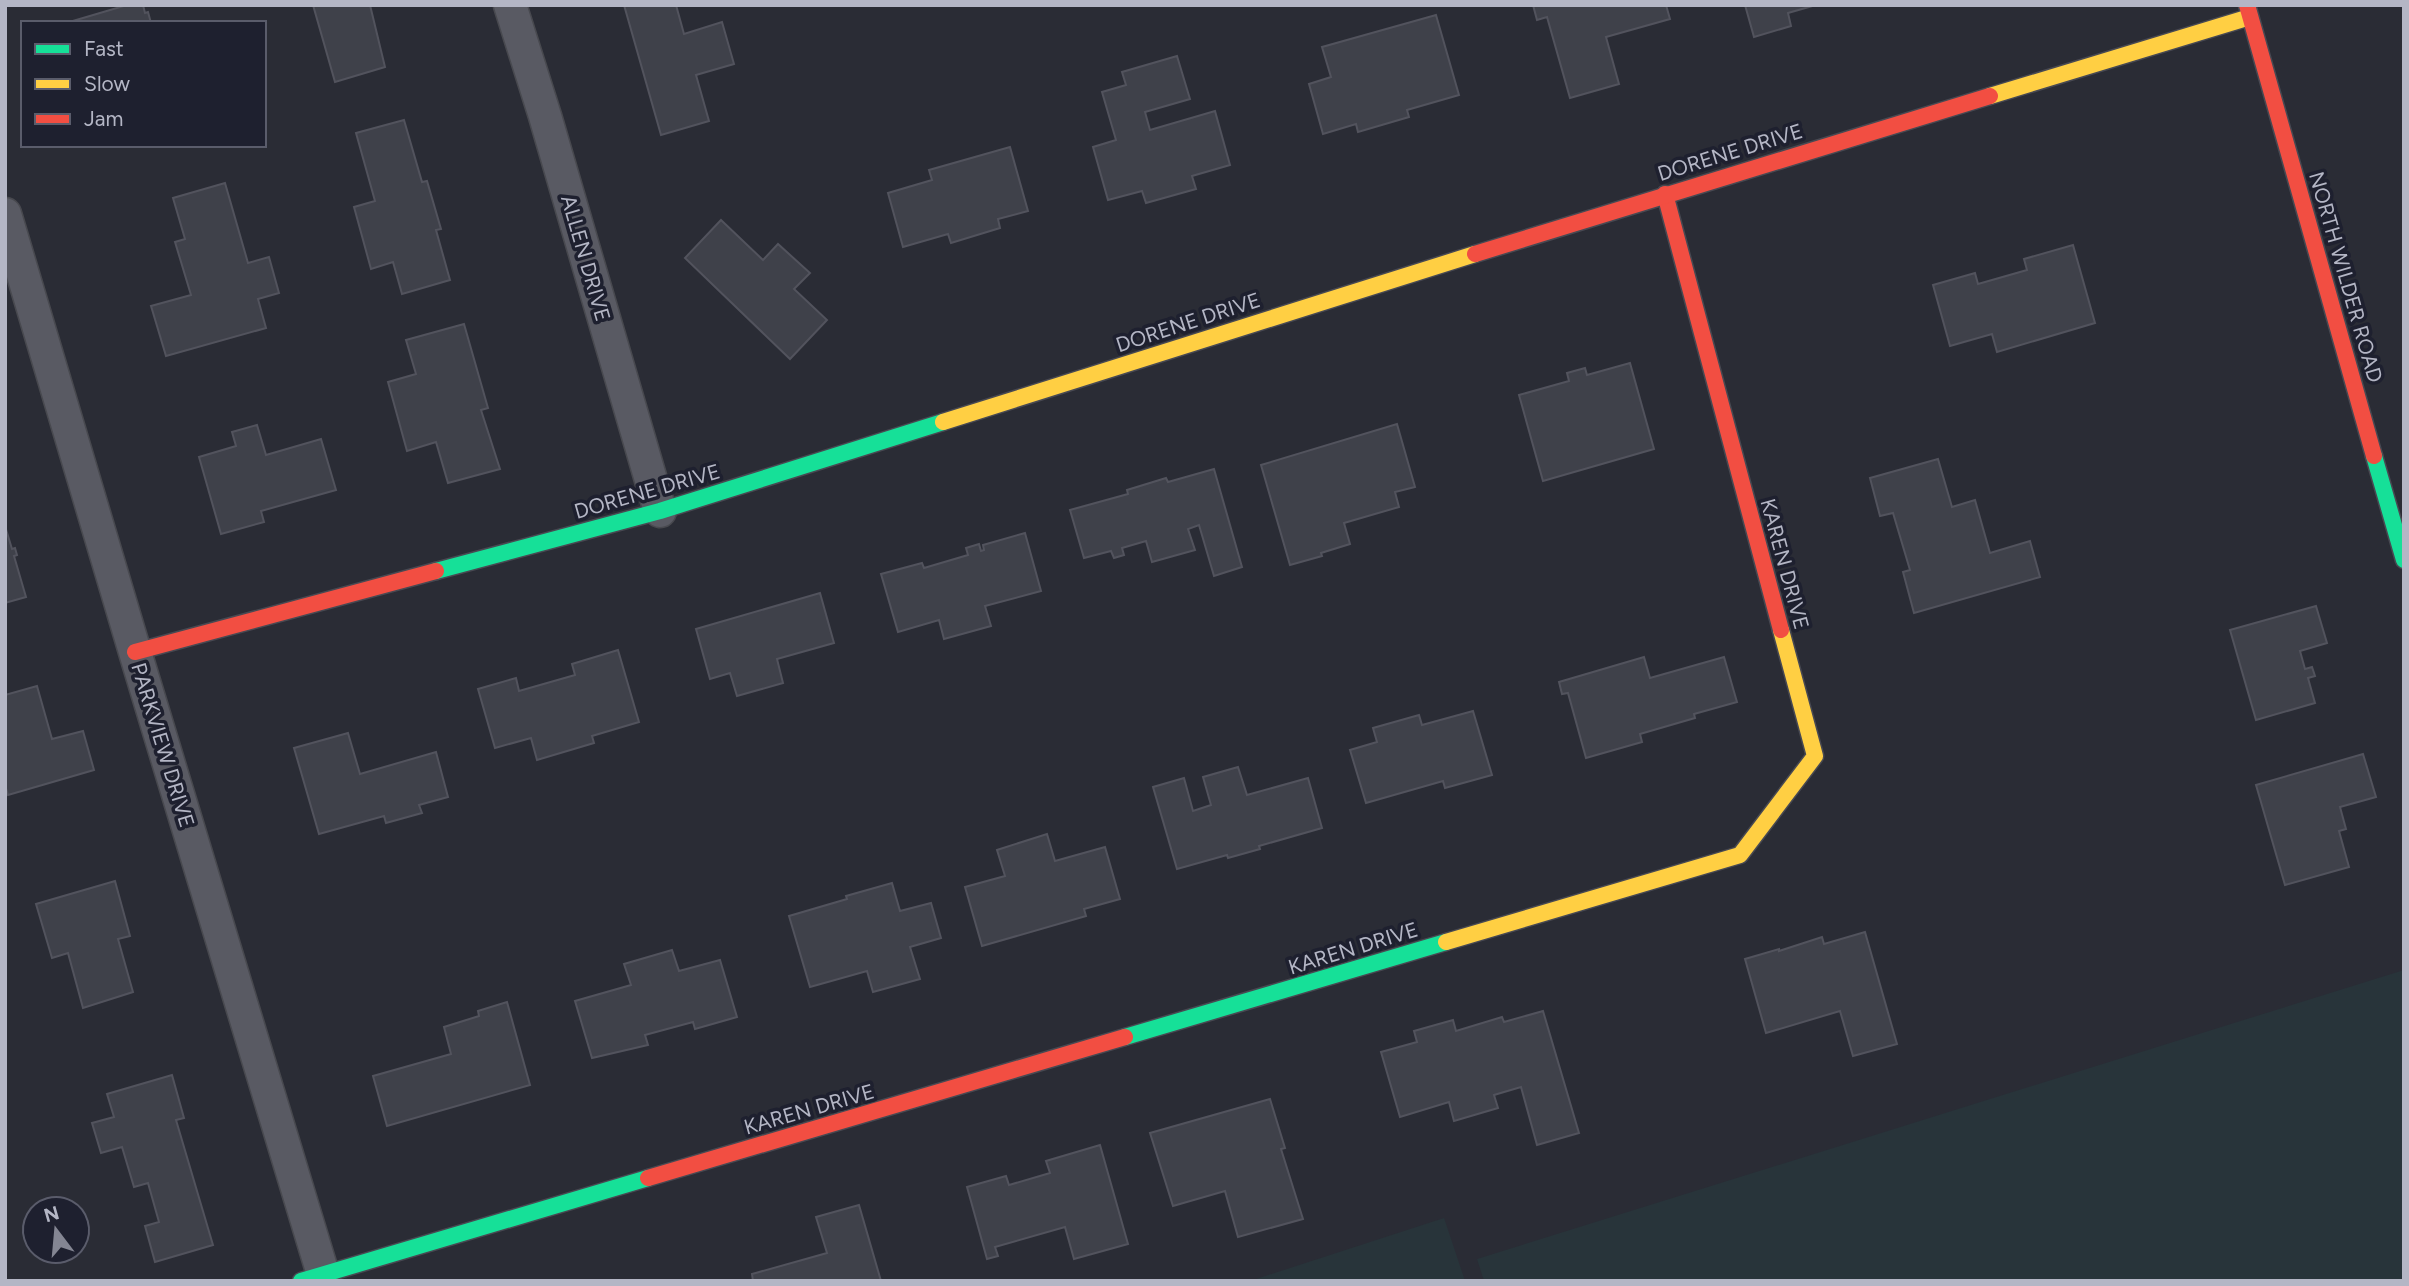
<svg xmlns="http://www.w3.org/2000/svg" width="2409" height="1286" viewBox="0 0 2409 1286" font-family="Figtree,sans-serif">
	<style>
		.green { fill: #28343a }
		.building { fill: #3f414a; stroke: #52535d; stroke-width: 2 }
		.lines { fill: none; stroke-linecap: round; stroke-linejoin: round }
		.street-casing { stroke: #48494f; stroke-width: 35 }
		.fast-casing { stroke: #484952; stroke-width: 19 }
		.slow-casing { stroke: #484952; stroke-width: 19 }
		.jam-casing { stroke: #484952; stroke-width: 19 }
		.street { stroke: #595a63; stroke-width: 32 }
		.fast { stroke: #16e098; stroke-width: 16 }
		.slow { stroke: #ffcf43; stroke-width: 16 }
		.jam { stroke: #f24e42; stroke-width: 16 }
		.labels { text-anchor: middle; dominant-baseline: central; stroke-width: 7; stroke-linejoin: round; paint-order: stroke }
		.street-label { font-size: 21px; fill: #b4b6c5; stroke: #1e202f }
	</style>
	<rect width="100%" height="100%" fill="#2a2c35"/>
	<g class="green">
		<polygon points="2404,970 2404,1281 1484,1281 1477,1259"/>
		<polygon points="1444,1218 1465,1281 1250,1281"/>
	</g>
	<g class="building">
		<polygon points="127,5 143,5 145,13 148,12 151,23 66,23"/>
		<polygon points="313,5 370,5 385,67 335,82"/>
		<polygon points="624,5 676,5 684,34 722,22 734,64 696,75 709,121 661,135"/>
		<polygon points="1533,5 1666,5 1670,19 1606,37 1619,84 1570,98 1547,17 1537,20"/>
		<polygon points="1745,5 1816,5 1788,13 1791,26 1754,37"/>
		<polygon points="1436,15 1459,95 1407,110 1409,117 1358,132 1356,124 1323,134 1309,84 1331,77 1322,47"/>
		<polygon points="1177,56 1190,99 1145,112 1150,130 1215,111 1230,165 1192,176 1196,189 1146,203 1142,191 1108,200 1093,147 1116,140 1102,92 1126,85 1122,72"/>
		<polygon points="404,120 422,182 427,181 441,229 436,230 450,280 402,294 393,262 371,269 354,207 375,201 356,133"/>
		<polygon points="1010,147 1028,211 998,219 1000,228 951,243 948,234 903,247 888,193 932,180 929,170"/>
		<polygon points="225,183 248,263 269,257 279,293 258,299 266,328 166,356 151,306 191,295 175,242 185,239 173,198"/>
		<polygon points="721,220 763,260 778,244 810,273 794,289 827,320 790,359 685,258"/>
		<polygon points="2073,245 2095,323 1997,352 1992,334 1950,346 1933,285 1975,273 1978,284 2027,270 2024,259"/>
		<polygon points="464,324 488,408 481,410 500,469 448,483 436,442 407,451 388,382 416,374 406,340"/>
		<polygon points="1630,363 1654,449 1543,481 1519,395 1569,381 1567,373 1585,368 1587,375"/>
		<polygon points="1397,424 1415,487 1395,492 1399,507 1344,523 1350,544 1321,553 1322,556 1290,565 1261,465"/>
		<polygon points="257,425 266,455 321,439 336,490 261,511 264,522 221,534 199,457 236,446 232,432"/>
		<polygon points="1938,459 1952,507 1975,500 1990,553 2030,541 2040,577 1914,613 1903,572 1910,570 1893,513 1880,516 1870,478"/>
		<polygon points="1214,469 1242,567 1214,576 1199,525 1188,529 1195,550 1152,562 1146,541 1122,548 1124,555 1114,558 1111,551 1084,558 1070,510 1128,494 1127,490 1166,478 1168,482"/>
		<polygon points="5,526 12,549 15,548 17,555 14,556 26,597 5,603"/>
		<polygon points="1025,533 1041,591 985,606 991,626 944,639 939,620 898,632 881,574 922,563 924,568 968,555 966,548 979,544 981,551 984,550 983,545"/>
		<polygon points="820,593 834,643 777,659 783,683 737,696 730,673 710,679 696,629"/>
		<polygon points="2316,606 2327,643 2300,651 2305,669 2312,667 2315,676 2308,678 2315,703 2256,720 2230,630"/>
		<polygon points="618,650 639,722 592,736 594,743 537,760 531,738 495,748 478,689 516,678 519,691 575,675 572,664"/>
		<polygon points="1644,657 1650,678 1724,657 1737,702 1694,714 1695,718 1640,734 1642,742 1586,758 1568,693 1562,694 1559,682"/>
		<polygon points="37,686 52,739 83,731 94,770 8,795 5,785 5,695"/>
		<polygon points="1473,711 1492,775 1445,788 1443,781 1366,803 1350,750 1377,742 1373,728 1419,715 1422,725"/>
		<polygon points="348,733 360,774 436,752 448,797 419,805 422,813 386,823 384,816 319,834 294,748"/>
		<polygon points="2363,754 2376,797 2340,807 2346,829 2339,831 2349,867 2285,885 2256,785"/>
		<polygon points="1238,767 1247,795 1308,778 1322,828 1259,846 1260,849 1228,858 1227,855 1177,869 1153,787 1184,778 1193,811 1211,805 1203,777"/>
		<polygon points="1047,834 1055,861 1105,847 1120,899 1084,909 1086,916 982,946 965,887 1005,876 997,850"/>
		<polygon points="115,881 130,936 118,939 133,992 83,1008 68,953 52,958 36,904"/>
		<polygon points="892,883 900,911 931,903 941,938 910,947 920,979 873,992 867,971 810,987 789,916 847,899 846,896"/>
		<polygon points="1865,932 1897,1044 1853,1056 1840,1011 1766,1033 1745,959 1779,949 1779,951 1822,937 1824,944"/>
		<polygon points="672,950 679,971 720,960 737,1017 695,1029 693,1022 645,1035 648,1045 592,1058 575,1001 631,985 624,964"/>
		<polygon points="507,1002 530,1085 387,1126 373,1076 451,1054 444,1027 479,1016 478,1011"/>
		<polygon points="1543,1011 1579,1133 1537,1145 1521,1087 1494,1095 1498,1108 1454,1121 1449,1102 1400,1117 1381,1052 1417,1042 1414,1031 1453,1020 1456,1031 1502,1017 1504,1022"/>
		<polygon points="172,1075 184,1118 176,1120 213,1245 155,1262 145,1226 159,1222 148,1183 134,1187 122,1147 101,1153 92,1123 114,1117 107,1094"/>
		<polygon points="1270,1099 1285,1148 1281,1149 1303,1219 1238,1237 1225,1191 1173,1206 1150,1133"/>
		<polygon points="1100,1145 1128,1244 1074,1259 1065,1227 995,1247 998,1256 987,1259 967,1187 1006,1176 1009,1185 1050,1173 1046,1161"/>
		<polygon points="859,1205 881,1281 753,1281 752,1274 827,1253 816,1217"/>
	</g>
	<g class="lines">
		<defs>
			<g id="street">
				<polyline points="510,5 545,116 660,511"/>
				<polyline points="5,214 135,652 323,1274"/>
			</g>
			<g id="fast">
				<polyline points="2374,456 2404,560"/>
				<polyline points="436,571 660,511 943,422"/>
				<polyline points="1125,1037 1446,942"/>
				<polyline points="301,1281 648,1178"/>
			</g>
			<g id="slow">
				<polyline points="1990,96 2250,17"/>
				<polyline points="943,422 1475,254"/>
				<polyline points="1446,942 1740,855 1815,756 1781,630"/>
			</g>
			<g id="jam">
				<polyline points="2247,5 2374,456"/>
				<polyline points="1665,194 1781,630"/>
				<polyline points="1475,254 1990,96"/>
				<polyline points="135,652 436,571"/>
				<polyline points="648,1178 1125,1037"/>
			</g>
		</defs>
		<use href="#street" class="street-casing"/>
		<use href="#fast" class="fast-casing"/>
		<use href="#slow" class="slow-casing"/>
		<use href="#jam" class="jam-casing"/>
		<use href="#street" class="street"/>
		<use href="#fast" class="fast"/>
		<use href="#slow" class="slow"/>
		<use href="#jam" class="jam"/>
	</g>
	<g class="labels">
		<g class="street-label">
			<text transform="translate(1730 152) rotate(-17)">DORENE DRIVE</text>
			<text transform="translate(586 258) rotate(74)">ALLEN DRIVE</text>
			<text transform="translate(2346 277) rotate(74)">NORTH WILDER ROAD</text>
			<text transform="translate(1188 322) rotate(-18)">DORENE DRIVE</text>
			<text transform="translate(647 491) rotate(-16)">DORENE DRIVE</text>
			<text transform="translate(1785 564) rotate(75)">KAREN DRIVE</text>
			<text transform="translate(163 745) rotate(73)">PARKVIEW DRIVE</text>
			<text transform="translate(1353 948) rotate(-17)">KAREN DRIVE</text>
			<text transform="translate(809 1109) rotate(-16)">KAREN DRIVE</text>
		</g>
	</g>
	<rect width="2409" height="1286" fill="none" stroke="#b4b6c5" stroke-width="14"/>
	<rect x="21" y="21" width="245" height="126" fill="#1e202f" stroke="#5a5c6b" stroke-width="2"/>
	<rect x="35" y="44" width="35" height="10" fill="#16e098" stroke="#5a5c6b" stroke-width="2"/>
	<text x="84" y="56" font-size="21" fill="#b4b6c5">Fast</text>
	<rect x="35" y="79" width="35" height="10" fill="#ffcf43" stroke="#5a5c6b" stroke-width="2"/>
	<text x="84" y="91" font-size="21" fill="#b4b6c5">Slow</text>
	<rect x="35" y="114" width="35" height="10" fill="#f24e42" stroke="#5a5c6b" stroke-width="2"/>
	<text x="84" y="126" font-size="21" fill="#b4b6c5">Jam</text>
	<g transform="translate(56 1230) rotate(344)"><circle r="33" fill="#1e202f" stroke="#5a5c6b" stroke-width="2"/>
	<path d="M0-5L12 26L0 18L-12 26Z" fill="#848693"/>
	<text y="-10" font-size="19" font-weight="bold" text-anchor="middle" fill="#b4b6c5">N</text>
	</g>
</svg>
